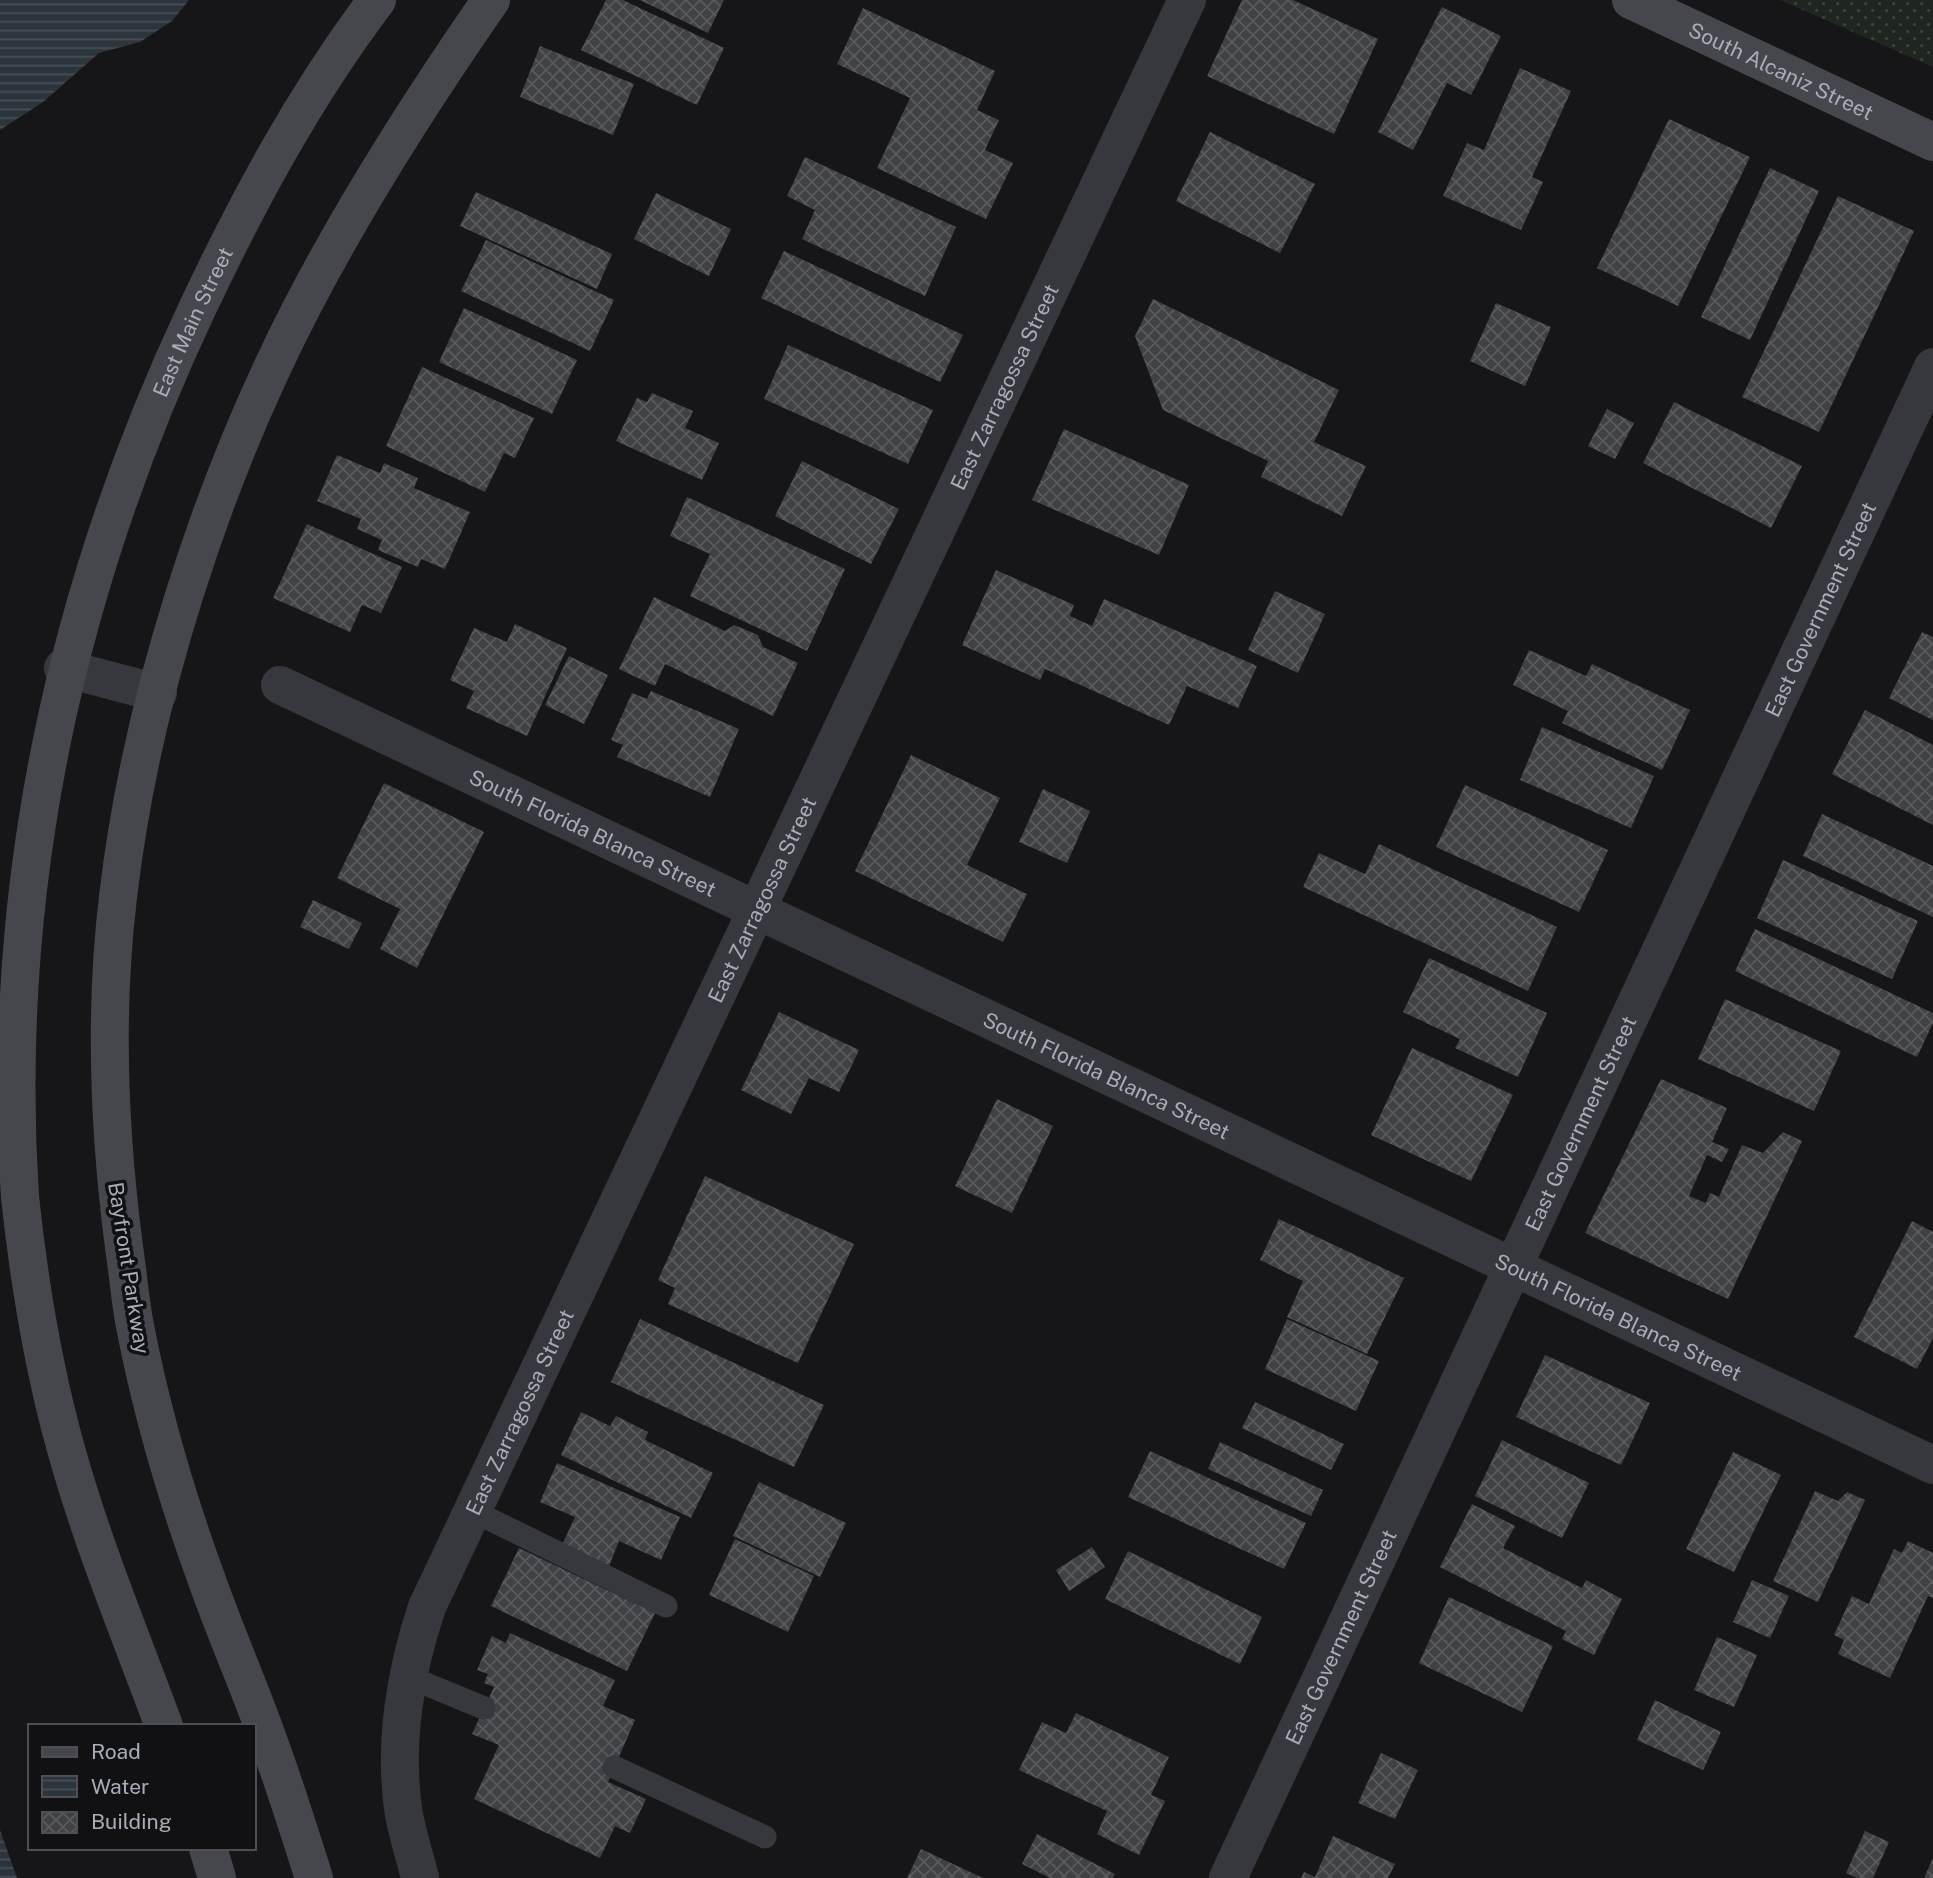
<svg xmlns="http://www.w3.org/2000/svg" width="1933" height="1878" viewBox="0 0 1933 1878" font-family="'Public Sans',sans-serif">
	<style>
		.park { fill: url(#park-dots) }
		.water { fill: url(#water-rules) }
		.building { fill: url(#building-cross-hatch) }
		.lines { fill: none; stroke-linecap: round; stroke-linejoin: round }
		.lane { stroke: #37383d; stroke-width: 23 }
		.street { stroke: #37383d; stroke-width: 38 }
		.secondary { stroke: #45474d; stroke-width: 38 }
		.labels { text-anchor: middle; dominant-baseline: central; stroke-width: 7; stroke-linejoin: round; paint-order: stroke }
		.street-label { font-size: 21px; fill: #a8adb8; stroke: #111113 }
	</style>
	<defs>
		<pattern id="park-dots" width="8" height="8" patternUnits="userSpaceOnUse" patternTransform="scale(1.75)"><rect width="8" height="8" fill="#1e261f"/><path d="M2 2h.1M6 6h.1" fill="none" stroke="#3c433d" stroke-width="1.8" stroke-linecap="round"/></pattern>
		<pattern id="water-rules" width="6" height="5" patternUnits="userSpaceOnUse" patternTransform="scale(1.75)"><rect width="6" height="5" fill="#2c353c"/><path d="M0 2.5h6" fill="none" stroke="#485056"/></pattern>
		<pattern id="building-cross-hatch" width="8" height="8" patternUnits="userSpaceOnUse" patternTransform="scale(1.75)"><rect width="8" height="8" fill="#404145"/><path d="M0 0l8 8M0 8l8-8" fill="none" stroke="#595a5e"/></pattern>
	</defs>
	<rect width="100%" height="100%" fill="#161618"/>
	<polygon class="park" points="1780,0 1933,0 1933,67"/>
	<g class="water">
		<polygon points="0,0 189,0 172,21 140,42 99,53 43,102 0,130"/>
		<polygon points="0,1830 17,1878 0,1878"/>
	</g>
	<g class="building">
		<polygon points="606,0 623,0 724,48 697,105 581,50"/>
		<polygon points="640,0 724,0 708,33"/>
		<polygon points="1242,0 1293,0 1378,39 1334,134 1207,76"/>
		<polygon points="1442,7 1501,36 1471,95 1447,83 1413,150 1378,132"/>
		<polygon points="863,8 995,71 977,110 999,120 985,150 1013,163 986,219 877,168 910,98 837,64"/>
		<polygon points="540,46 634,84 613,135 520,97"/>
		<polygon points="1520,68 1571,91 1532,177 1543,182 1521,230 1443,196 1467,143 1484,150"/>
		<polygon points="1669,119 1750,157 1678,306 1597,268"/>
		<polygon points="1210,132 1315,184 1280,253 1176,201"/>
		<polygon points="805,157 956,227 925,296 802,239 815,210 787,196"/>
		<polygon points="1770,168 1819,191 1750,340 1701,317"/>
		<polygon points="476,192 612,254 597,289 460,226"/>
		<polygon points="656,193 731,229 709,276 634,239"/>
		<polygon points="1838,196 1914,231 1819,432 1742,397"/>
		<polygon points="486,240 614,300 590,351 461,291"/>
		<polygon points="784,251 963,335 940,382 761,298"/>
		<polygon points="1153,299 1339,390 1314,442 1366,466 1342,516 1261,477 1268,461 1163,410 1135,336"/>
		<polygon points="1496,303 1551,327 1525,386 1470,361"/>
		<polygon points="464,308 577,360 552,414 439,362"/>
		<polygon points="788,345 933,410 908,464 764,399"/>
		<polygon points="422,367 534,418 515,458 504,453 485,492 386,446"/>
		<polygon points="652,393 693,411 685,428 719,443 702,480 616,441 637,398 647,402"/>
		<polygon points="1674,402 1802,466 1771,528 1643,463"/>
		<polygon points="1607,409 1634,423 1615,459 1588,446"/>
		<polygon points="1064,429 1189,485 1159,555 1032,500"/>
		<polygon points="337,455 380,473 384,463 418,478 414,488 470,512 445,569 421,559 418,567 378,550 382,540 357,529 361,519 317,501"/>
		<polygon points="802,461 899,509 871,564 775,516"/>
		<polygon points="687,497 845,569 807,651 690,596 710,554 670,536"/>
		<polygon points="307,524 402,567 381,613 362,605 350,632 273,598"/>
		<polygon points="996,570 1074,605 1070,616 1092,626 1104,599 1257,666 1238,708 1187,686 1169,725 1045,669 1040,680 962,645"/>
		<polygon points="1275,591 1325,614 1298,673 1248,650"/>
		<polygon points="654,597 725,631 734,625 758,635 763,647 798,663 773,716 665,664 655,686 619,669"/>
		<polygon points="515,624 567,648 527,736 466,708 474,691 450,680 474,628 507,642"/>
		<polygon points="1922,632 1933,637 1933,720 1889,698"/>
		<polygon points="1529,650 1586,676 1592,664 1690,710 1662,770 1562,723 1568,711 1513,685"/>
		<polygon points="569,656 608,675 584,724 545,705"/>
		<polygon points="651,691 739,729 710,797 617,757 623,745 611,740 632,693 647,699"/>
		<polygon points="1865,710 1933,745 1933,825 1832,774"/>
		<polygon points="1542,727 1654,776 1631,828 1520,780"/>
		<polygon points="911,755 1000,798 967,865 1027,894 1003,942 855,871"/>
		<polygon points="384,783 484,832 417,968 380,949 400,909 337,878"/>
		<polygon points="1465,785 1608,850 1579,912 1436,847"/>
		<polygon points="1043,789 1090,811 1067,863 1019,842"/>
		<polygon points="1822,814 1933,866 1933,917 1803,856"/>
		<polygon points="1379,844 1557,927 1528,991 1303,887 1319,853 1365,874"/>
		<polygon points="1783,860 1918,921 1892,979 1757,918"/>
		<polygon points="313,900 362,923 349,949 300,927"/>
		<polygon points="1755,929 1933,1013 1933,1023 1917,1057 1735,971"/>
		<polygon points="1429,958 1547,1013 1518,1077 1455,1048 1460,1039 1403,1012"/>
		<polygon points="1725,999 1841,1051 1814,1111 1698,1059"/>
		<polygon points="779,1012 859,1050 839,1092 809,1078 791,1114 741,1090"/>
		<polygon points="1412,1048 1513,1095 1471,1181 1371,1135"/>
		<polygon points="1661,1079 1727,1108 1712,1142 1729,1149 1722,1162 1707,1155 1689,1196 1706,1203 1710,1193 1719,1197 1742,1145 1763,1153 1783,1132 1802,1141 1728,1299 1585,1233"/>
		<polygon points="997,1099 1053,1126 1012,1213 955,1186"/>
		<polygon points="705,1176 854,1244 798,1363 668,1304 675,1288 658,1280"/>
		<polygon points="1279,1219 1404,1278 1367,1354 1287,1317 1303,1281 1260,1260"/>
		<polygon points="1912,1221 1933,1232 1933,1338 1917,1369 1854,1337"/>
		<polygon points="640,1319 824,1405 794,1467 611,1382"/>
		<polygon points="1287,1319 1379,1361 1356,1411 1265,1369"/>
		<polygon points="1545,1355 1650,1403 1621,1465 1516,1417"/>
		<polygon points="1255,1402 1344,1444 1331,1470 1242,1428"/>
		<polygon points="581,1412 610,1426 616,1416 648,1432 645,1440 713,1473 691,1518 561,1455"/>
		<polygon points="1502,1440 1589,1483 1562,1538 1475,1496"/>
		<polygon points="1220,1442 1323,1490 1311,1516 1208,1469"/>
		<polygon points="1150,1451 1306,1523 1284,1569 1128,1497"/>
		<polygon points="1733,1452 1781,1475 1734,1572 1686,1549"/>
		<polygon points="557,1463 680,1517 661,1560 619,1541 609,1566 562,1545 575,1517 540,1502"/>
		<polygon points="759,1482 846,1523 820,1577 733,1536"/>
		<polygon points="1815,1491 1838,1501 1847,1492 1865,1500 1818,1602 1773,1581"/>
		<polygon points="1472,1504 1515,1526 1503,1548 1582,1588 1586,1580 1622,1599 1594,1655 1562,1639 1566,1631 1440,1567"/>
		<polygon points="735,1539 814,1576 788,1632 709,1595"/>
		<polygon points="1908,1541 1933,1553 1933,1598 1928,1596 1890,1678 1838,1654 1844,1640 1834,1635 1852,1596 1869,1604 1894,1549 1902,1553"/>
		<polygon points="1092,1547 1105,1567 1069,1591 1056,1570"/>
		<polygon points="519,1548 655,1613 627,1671 491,1606"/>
		<polygon points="1128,1551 1262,1617 1240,1664 1105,1599"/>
		<polygon points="1752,1580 1789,1596 1770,1638 1733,1622"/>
		<polygon points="1449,1597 1553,1646 1522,1712 1419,1663"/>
		<polygon points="510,1633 615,1680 603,1706 635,1720 608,1782 646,1799 630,1833 615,1826 600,1858 474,1799 499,1745 472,1734 494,1687 484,1683 488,1674 477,1670 492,1636 506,1643"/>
		<polygon points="1717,1637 1757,1655 1734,1707 1694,1690"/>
		<polygon points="1655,1700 1721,1732 1703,1770 1637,1740"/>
		<polygon points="1076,1713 1169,1757 1151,1795 1165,1801 1139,1855 1097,1834 1107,1811 1019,1770 1042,1722 1066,1733"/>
		<polygon points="1381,1753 1418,1770 1395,1819 1358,1803"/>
		<polygon points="1865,1831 1889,1842 1873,1878 1857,1878 1846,1873"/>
		<polygon points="1037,1834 1115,1874 1113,1878 1050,1878 1022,1864"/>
		<polygon points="1333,1836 1395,1864 1388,1878 1301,1878 1304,1872 1315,1877"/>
		<polygon points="921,1849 983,1878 907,1878"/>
		<polygon points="1933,1858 1933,1878 1924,1878"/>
	</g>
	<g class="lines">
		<g class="lane">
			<polyline points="473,1511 666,1606"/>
			<polyline points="409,1677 484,1708"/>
			<polyline points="614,1767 765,1837"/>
		</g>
		<g class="street">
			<polyline points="63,668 158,693"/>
			<path id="s1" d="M 280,685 L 1933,1465"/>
			<path id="s2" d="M 420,1878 C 415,1857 408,1836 404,1815 C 393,1746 405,1672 427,1607 L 1187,0"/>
			<path id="s3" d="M 1228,1878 L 1933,367"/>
		</g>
		<g class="secondary">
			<path id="s4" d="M 1631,0 L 1933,142"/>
			<path id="s5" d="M 164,1726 C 130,1634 92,1543 66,1449 C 43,1367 29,1281 20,1197 C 0,887 66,587 197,309 C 248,201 305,95 377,0"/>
			<polyline points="208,1848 217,1878"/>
			<path d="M 314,1878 C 300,1834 286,1789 270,1745 C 251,1691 228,1639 209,1586 C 178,1502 152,1414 135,1326 C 130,1300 128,1273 124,1247 C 109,1132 104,1013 118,897 C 141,700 211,483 302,307 C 357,201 423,98 491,0"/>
		</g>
	</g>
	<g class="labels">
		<g class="street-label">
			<text stroke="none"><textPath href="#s4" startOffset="166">South Alcaniz Street</textPath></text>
			<text stroke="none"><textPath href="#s5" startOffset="1452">East Main Street</textPath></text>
			<text stroke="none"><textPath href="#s2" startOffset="1626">East Zarragossa Street</textPath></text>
			<text stroke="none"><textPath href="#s3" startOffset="1400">East Government Street</textPath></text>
			<text stroke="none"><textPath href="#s1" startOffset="346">South Florida Blanca Street</textPath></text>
			<text stroke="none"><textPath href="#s2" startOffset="1059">East Zarragossa Street</textPath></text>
			<text stroke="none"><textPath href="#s1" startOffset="914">South Florida Blanca Street</textPath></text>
			<text stroke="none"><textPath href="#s3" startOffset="833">East Government Street</textPath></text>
			<text transform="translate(129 1268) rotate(81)">Bayfront Parkway</text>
			<text stroke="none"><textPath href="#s1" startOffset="1480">South Florida Blanca Street</textPath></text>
			<text stroke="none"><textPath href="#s2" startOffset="492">East Zarragossa Street</textPath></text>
			<text stroke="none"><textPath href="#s3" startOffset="266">East Government Street</textPath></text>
		</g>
	</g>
	<rect x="28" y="1724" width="228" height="126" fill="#111113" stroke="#4d4f55" stroke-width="2"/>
	<rect x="42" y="1747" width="35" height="10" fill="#45474d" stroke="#4d4f55" stroke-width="2"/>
	<text x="91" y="1759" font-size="21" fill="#a8adb8">Road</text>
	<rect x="42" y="1776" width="35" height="21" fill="url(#water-rules)" stroke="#4d4f55" stroke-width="2"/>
	<text x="91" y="1794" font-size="21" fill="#a8adb8">Water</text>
	<rect x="42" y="1812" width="35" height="21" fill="url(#building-cross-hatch)" stroke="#4d4f55" stroke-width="2"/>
	<text x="91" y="1829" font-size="21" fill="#a8adb8">Building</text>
</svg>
